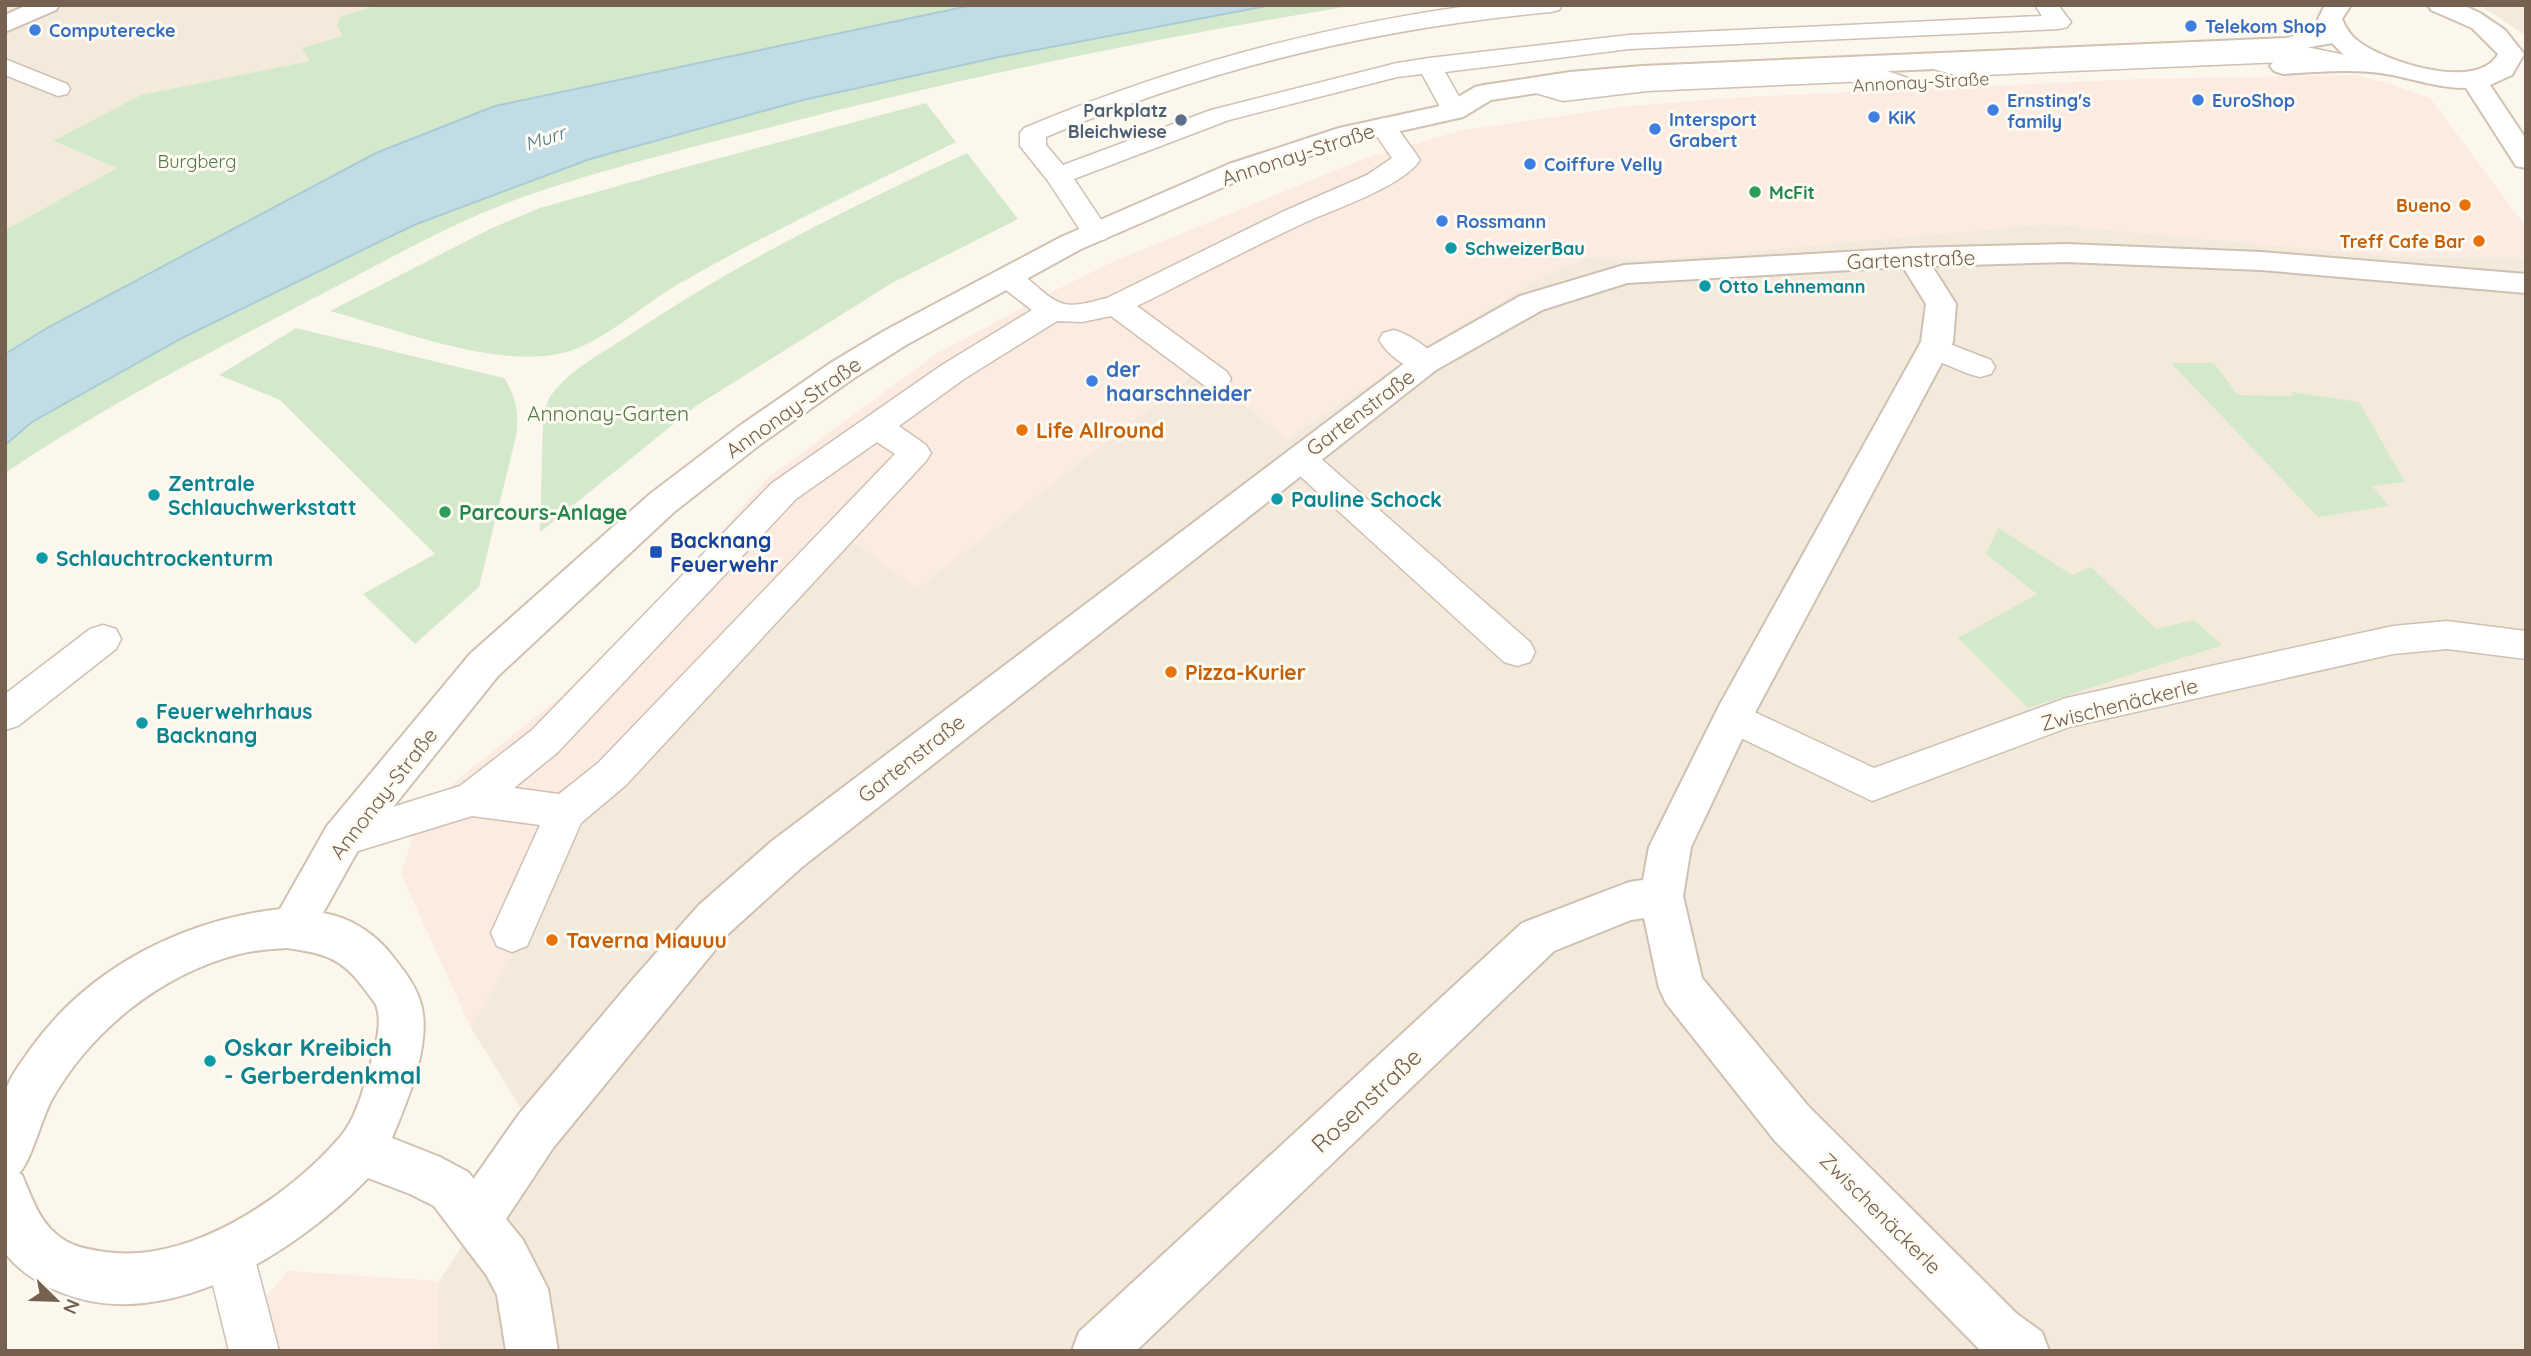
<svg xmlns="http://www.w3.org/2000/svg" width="2531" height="1356" viewBox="0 0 2531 1356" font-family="Quicksand,sans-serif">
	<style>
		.residential { fill: #f3eadb }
		.commercial { fill: #fbebe1 }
		.green { fill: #d4e9cb }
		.water { fill: #c1dce5; stroke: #a8cbd6; stroke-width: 2 }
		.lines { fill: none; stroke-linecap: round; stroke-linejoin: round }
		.lane-casing { stroke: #cec0b2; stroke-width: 3 }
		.street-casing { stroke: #cec0b2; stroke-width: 4 }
		.secondary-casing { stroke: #d0c1b0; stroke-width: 4 }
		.lane { fill: #fff; fill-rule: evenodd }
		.street { fill: #fff; fill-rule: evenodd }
		.secondary { fill: #fff; fill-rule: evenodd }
		.shop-dot { fill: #3f7fe0; stroke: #fefbf3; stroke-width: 2.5 }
		.service-dot { fill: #5c6f8a; stroke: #fefbf3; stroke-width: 2.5 }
		.leisure-dot { fill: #2e9e5b; stroke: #fefbf3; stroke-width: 2.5 }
		.food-dot { fill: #e8710a; stroke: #fefbf3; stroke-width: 2.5 }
		.culture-dot { fill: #0f9aa8; stroke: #fefbf3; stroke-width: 2.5 }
		.transit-dot { fill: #1a4fb4; stroke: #fefbf3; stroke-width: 2.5 }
		.labels { text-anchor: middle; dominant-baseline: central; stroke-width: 6; stroke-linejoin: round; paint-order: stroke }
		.far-shop-label { font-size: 18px; font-weight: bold; fill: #366cbe; stroke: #fefbf3; text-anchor: start }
		.far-street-label { font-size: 18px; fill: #766150; stroke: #fefbf3 }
		.far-service-label { font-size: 18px; font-weight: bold; fill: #4e5e75; stroke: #fefbf3; text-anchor: end }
		.far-park-label { font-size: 18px; fill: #537b48; stroke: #fefbf3 }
		.far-leisure-label { font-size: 18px; font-weight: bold; fill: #27864d; stroke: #fefbf3; text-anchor: start }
		.far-food-label { font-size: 18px; font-weight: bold; fill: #c56008; stroke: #fefbf3; text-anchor: end }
		.far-culture-label { font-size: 18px; font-weight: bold; fill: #0d838f; stroke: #fefbf3; text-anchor: start }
		.far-water-label { font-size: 19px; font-style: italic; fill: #4b7887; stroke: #fefbf3 }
		.street-label { font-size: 21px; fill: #766150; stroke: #fefbf3 }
		.shop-label { font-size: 21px; font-weight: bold; fill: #366cbe; stroke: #fefbf3; text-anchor: start }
		.park-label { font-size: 21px; fill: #537b48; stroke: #fefbf3 }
		.food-label { font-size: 21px; font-weight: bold; fill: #c56008; stroke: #fefbf3; text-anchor: start }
		.culture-label { font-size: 21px; font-weight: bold; fill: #0d838f; stroke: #fefbf3; text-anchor: start }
		.leisure-label { font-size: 21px; font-weight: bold; fill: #27864d; stroke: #fefbf3; text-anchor: start }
		.transit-label { font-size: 21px; font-weight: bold; fill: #164399; stroke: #fefbf3; text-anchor: start }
		.near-culture-label { font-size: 24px; font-weight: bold; fill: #0d838f; stroke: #fefbf3; text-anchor: start }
		.near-street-label { font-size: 24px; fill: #766150; stroke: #fefbf3 }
	</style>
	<rect width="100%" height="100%" fill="#fcf7ec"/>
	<g class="residential">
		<polygon points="5,5 493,5 311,61 141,95 54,142 118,168 5,230"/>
		<polygon points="2478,5 2526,5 2526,36 2492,13"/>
		<polygon points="2047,224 2398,257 2526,259 2526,1351 439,1351 439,1281 536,1133 471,1028 587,818 849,539 1200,370 1287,439 1435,341 1533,282 1584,258 1662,259"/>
	</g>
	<g class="commercial">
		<polygon points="2357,75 2393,85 2430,98 2526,227 2526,259 2398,257 2047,224 1662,259 1584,258 1533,282 1435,341 1287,439 1200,370 917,589 849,539 587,818 471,1028 401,874 417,823 457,780 559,698 696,562 765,480 936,354 1050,293 1110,263 1363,159 1459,131 1628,106 1746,97 2141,79"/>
		<polygon points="288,1271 439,1281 439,1351 220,1351"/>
	</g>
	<g class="green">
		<polygon points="378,5 973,5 495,106 376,153 47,328 5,354 5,230 117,168 53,141 141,95 310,61 302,48 343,36 337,26 340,17"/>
		<path d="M 1272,5 L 1357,5 C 1161,37 967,76 775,126 C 690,148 606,168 523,197 C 451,223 382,263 314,298 C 209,353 103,407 5,473 L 5,445 L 32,422 L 184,337 L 414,225 L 590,159 L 803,100 L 999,57 Z"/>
		<path d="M 926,103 L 956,142 C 862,188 767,233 677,285 C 637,308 599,348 553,355 C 486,365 395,329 330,311 L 492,228 L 540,208 L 667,172 Z"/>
		<path d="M 967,153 L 1018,219 L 892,283 L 696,406 L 540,532 L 543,422 C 545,408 547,398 557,388 C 577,365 609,349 634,332 C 739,262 852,206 967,153 Z"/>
		<path d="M 296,328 L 504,378 C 517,398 519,414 516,436 L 479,587 L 415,644 L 363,594 L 435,554 L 280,400 L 219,375 Z"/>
		<polygon points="2171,363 2214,363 2238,395 2293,396 2292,392 2359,402 2405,482 2372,486 2389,506 2318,517"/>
		<polygon points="1998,528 2072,575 2091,567 2156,629 2194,620 2222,645 2028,708 1958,638 2037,594 1986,554"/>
	</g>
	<polygon class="water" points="973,5 1272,5 999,57 803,100 590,159 414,225 184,337 32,422 5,445 5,354 47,328 376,153 495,106"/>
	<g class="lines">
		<defs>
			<g id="lane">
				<path d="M 1475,5 L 1562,5 L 1559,10 L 1551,12 C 1375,28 1209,68 1046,137 L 1046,145 L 1063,165 L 1211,110 L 1397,63 L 1429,58 L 1629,35 L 2042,16 L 2035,5 L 2058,5 L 2071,22 L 2067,27 L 2059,29 L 1629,49 L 1445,72 L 1467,111 L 1463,116 L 1454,119 L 1445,116 L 1422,74 L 1397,77 L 1229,120 L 1074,179 L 1110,233 L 1106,239 L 1096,241 L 1086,239 L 1048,181 L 1020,146 L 1020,133 L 1024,128 C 1170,67 1319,26 1475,5 Z"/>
				<polygon points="2306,47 2360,58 2363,63 2360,68 2351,70 2306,61 1959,76 1922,66 1919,61 1922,56 1931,54 1960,62"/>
				<polygon points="5,59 67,84 70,89 67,94 58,96 5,75"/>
				<polygon points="1872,66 1908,78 1911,83 1908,88 1899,90 1869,81 1647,91 1563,101 1525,90 1522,85 1525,80 1534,78 1564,85 1647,77"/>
				<path d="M 1383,118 L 1392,121 L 1416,154 L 1420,160 C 1401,188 1333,209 1302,224 C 1246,250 1192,279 1137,306 L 1227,372 L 1231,379 L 1227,386 L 1216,389 L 1205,386 L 1111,316 L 1082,322 L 1057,321 L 964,379 L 899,426 L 926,445 L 931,453 L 926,461 L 626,785 L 581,823 L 527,946 L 512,952 L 497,946 L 491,933 L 540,825 L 472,816 L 342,856 L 328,851 L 322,839 L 328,827 L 460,786 L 532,730 L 772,483 L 942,365 L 1032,310 L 998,284 L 994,278 L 998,272 C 1027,264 1038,297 1064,304 C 1077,307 1094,301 1107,298 L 1282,212 L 1367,175 L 1392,158 L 1370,126 L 1374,121 ZM 877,442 L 895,454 L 598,763 L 559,794 L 514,788 L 558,752 L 796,499 Z"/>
				<path d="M 1394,330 C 1410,335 1431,348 1440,363 L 1436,370 C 1415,376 1390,358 1379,340 L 1383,333 Z"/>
				<polygon points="1934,338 1991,360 1995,367 1991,374 1980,377 1969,374 1923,355 1919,348 1923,341"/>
				<polygon points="1300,447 1311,450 1530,642 1535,652 1530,662 1517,666 1504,662 1289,466 1284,458 1289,450"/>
				<polygon points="2447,621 2526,631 2526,659 2447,649 2393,654 2069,727 1872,801 1720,728 1714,717 1720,706 1733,702 1874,768 2066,698 2393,626"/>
				<polygon points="103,625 116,629 121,639 116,649 18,726 5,730 5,694 90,629"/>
				<polygon points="229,1228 246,1235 253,1252 279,1351 229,1351 205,1252 212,1235"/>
			</g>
			<g id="street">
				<polygon points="27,5 59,5 56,10 5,32 5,15"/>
				<polygon points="2066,244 2261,252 2526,274 2526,293 2261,270 2066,262 1932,266 1956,304 1953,342 1750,722 1691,847 1683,896 1702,978 1809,1107 2017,1314 2042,1332 2049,1351 1981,1351 1775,1141 1666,1003 1659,988 1644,918 1631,920 1554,951 1136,1351 1072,1351 1079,1332 1522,923 1629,882 1643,880 1649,847 1719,706 1921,342 1926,304 1903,267 1627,283 1542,310 1436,370 802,867 729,933 553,1148 494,1237 476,1244 458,1237 451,1219 458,1201 519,1114 633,979 699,905 772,841 1414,356 1520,296 1624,265 1912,248"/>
			</g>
			<path id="secondary" d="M 2325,5 L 2351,5 L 2342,19 C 2346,28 2350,35 2358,41 C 2385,62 2478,92 2498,54 L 2472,28 L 2431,10 L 2428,5 L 2463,5 L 2480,13 L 2505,30 L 2524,54 L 2512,75 L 2490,85 L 2526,139 L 2526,168 L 2516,166 L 2466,88 C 2440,88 2417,80 2392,75 C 2356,68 2319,72 2283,74 L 2274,71 L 2270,66 L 2274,61 L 2283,58 L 2345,56 L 2332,43 L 2273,54 L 1642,82 L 1570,88 L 1491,100 L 1463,117 L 1356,141 L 1249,176 L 1081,249 L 906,345 L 854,378 L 762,443 L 674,512 L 498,676 L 357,852 L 323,913 C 351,917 378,936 394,958 C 405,972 416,986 421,1004 C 432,1043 407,1102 392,1138 L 440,1157 L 468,1172 L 523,1240 L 548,1289 L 558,1351 L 506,1351 L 497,1295 L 487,1276 L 434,1206 L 410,1194 L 368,1178 C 297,1252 165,1336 60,1292 C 38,1283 20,1272 5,1253 C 5,1214 5,1175 5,1135 C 5,1123 2,1105 5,1093 C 9,1077 23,1060 32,1047 C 90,967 183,920 280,909 L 327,826 L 470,654 L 650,494 L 738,427 L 832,362 L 884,331 L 1061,237 L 1229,164 L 1339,128 L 1445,105 L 1475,87 L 1484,85 L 1570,72 L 1642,66 L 2286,38 L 2322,29 L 2318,19 ZM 287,948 C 322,953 341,957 363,987 C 367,993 373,999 376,1005 C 384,1024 373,1054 368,1073 C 362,1094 355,1119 341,1136 C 288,1198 189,1264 105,1252 C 86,1249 71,1247 56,1234 C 37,1217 32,1197 22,1175 L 19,1173 C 30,1164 42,1118 51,1101 C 90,1031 161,974 239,954 C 254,950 271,949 287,948 Z"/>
		</defs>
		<use href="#lane" class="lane-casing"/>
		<use href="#street" class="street-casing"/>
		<use href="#secondary" class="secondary-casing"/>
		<use href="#lane" class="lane"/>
		<use href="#street" class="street"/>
		<use href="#secondary" class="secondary"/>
	</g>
	<g class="shop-dot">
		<circle cx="2191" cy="26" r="7"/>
		<circle cx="35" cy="30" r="7"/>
		<circle cx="2198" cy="100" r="7"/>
		<circle cx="1993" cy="110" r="7"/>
		<circle cx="1874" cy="117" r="7"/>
		<circle cx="1655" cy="129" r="7"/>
		<circle cx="1530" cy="164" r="7"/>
		<circle cx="1442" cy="221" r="7"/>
		<circle cx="1092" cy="381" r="7"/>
	</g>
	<circle class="service-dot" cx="1181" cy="120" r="7"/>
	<g class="leisure-dot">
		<circle cx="1755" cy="192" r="7"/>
		<circle cx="445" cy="512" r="7"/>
	</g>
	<g class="food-dot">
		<circle cx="2465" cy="205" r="7"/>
		<circle cx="2479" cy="241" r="7"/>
		<circle cx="1022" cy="430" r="7"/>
		<circle cx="1171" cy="672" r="7"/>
		<circle cx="552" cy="940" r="7"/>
	</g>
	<g class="culture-dot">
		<circle cx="1451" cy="248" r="7"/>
		<circle cx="1705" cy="286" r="7"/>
		<circle cx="154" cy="495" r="7"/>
		<circle cx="1277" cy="499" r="7"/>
		<circle cx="42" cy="558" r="7"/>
		<circle cx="142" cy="723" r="7"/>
		<circle cx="210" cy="1061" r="7"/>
	</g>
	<rect class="transit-dot" x="649" y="545" width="14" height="14" rx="3.5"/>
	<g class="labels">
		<g class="far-shop-label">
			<text x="2205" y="26">Telekom Shop</text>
			<text x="49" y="30">Computerecke</text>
			<text x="2007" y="100">Ernsting's<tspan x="2007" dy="21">family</tspan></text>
			<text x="2212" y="100">EuroShop</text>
			<text x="1888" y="117">KiK</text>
			<text x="1669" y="119">Intersport<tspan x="1669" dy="21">Grabert</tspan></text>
			<text x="1544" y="164">Coiffure Velly</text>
			<text x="1456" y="221">Rossmann</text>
		</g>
		<g class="far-street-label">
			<text transform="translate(1921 82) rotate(-3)">Annonay-Straße</text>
		</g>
		<g class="far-service-label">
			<text x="1167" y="110">Parkplatz<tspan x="1167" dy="21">Bleichwiese</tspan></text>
		</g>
		<g class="far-park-label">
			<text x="197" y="161">Burgberg</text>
		</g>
		<g class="far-leisure-label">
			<text x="1769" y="192">McFit</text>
		</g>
		<g class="far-food-label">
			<text x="2451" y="205">Bueno</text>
			<text x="2465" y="241">Treff Cafe Bar</text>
		</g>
		<g class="far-culture-label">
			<text x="1465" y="248">SchweizerBau</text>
			<text x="1719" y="286">Otto Lehnemann</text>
		</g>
		<g class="far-water-label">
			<text transform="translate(545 138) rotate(-18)">Murr</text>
		</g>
		<g class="street-label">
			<text transform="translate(1298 154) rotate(-18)">Annonay-Straße</text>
			<text transform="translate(1911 259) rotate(-2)">Gartenstraße</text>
			<text transform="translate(793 407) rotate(-35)">Annonay-Straße</text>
			<text transform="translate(1360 412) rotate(-37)">Gartenstraße</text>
			<text transform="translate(2119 704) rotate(-14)">Zwischenäckerle</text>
			<text transform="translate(911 758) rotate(-38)">Gartenstraße</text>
			<text transform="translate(383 793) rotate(-52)">Annonay-Straße</text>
			<text transform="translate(1881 1213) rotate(45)">Zwischenäckerle</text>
		</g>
		<g class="shop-label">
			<text x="1106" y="369">der<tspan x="1106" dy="24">haarschneider</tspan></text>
		</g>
		<g class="park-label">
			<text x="608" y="413">Annonay-Garten</text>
		</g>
		<g class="food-label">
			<text x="1036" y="430">Life Allround</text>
			<text x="1185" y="672">Pizza-Kurier</text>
			<text x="566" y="940">Taverna Miauuu</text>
		</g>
		<g class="culture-label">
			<text x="168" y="483">Zentrale<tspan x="168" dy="24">Schlauchwerkstatt</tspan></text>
			<text x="1291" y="499">Pauline Schock</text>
			<text x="56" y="558">Schlauchtrockenturm</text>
			<text x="156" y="711">Feuerwehrhaus<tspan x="156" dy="24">Backnang</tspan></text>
		</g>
		<g class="leisure-label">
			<text x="459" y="512">Parcours-Anlage</text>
		</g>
		<g class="transit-label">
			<text x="670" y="540">Backnang<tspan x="670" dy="24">Feuerwehr</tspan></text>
		</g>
		<g class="near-culture-label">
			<text x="224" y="1047">Oskar Kreibich<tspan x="224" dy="28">- Gerberdenkmal</tspan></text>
		</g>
		<g class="near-street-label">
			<text transform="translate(1366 1100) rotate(-43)">Rosenstraße</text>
		</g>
	</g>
	<rect width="2531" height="1356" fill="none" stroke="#766150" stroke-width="14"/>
	<g transform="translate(56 1300) rotate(113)" stroke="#fefbf3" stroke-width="5" paint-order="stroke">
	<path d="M0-5L12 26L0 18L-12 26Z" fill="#766150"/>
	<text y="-10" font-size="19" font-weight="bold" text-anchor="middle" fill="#766150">N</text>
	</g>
</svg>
